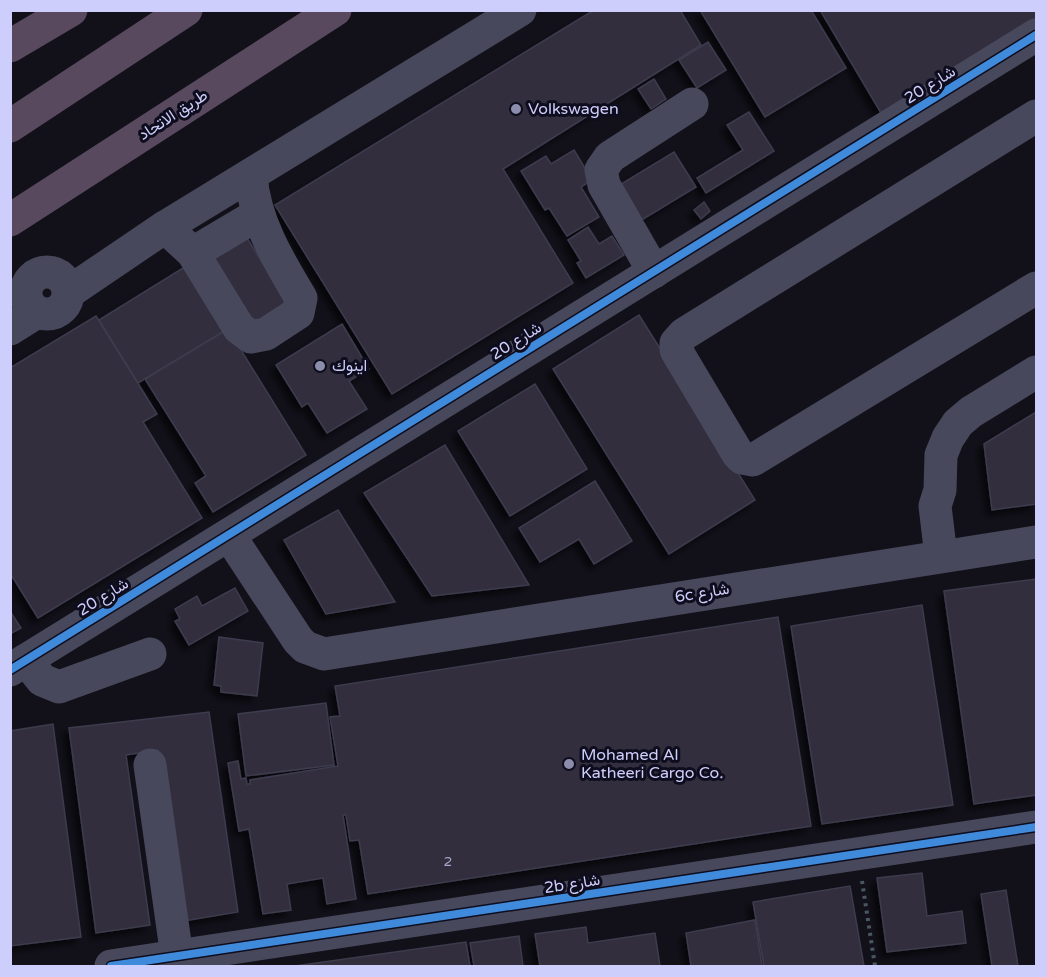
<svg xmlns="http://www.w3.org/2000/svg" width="1047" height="977" viewBox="0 0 1047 977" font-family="'Varela Round',Vazirmatn,sans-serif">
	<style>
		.building { fill: #302f3d; stroke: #3d3b4d; stroke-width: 1.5; filter: url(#shadow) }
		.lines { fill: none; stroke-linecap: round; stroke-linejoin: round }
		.path { stroke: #485760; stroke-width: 4; stroke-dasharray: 3 4.5; stroke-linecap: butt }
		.minor { stroke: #47485b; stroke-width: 33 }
		.highway { stroke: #59495f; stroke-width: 33 }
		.cycleway-casing { stroke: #0e0d1e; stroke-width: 11 }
		.cycleway { stroke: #408adc; stroke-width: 8 }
		.poi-dot { fill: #8c8cad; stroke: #0e0d1e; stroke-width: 2 }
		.labels { text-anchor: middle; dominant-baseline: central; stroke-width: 6; stroke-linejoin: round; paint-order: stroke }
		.number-label { font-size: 14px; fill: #a6a6cc }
		.street-label { font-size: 16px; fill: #cecefc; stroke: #0e0d1e }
		.poi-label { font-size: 16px; fill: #cecefc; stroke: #0e0d1e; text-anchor: start }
	</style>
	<defs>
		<filter id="shadow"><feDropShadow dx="-5.5" dy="5.5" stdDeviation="3" flood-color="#0009"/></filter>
	</defs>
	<rect width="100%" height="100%" fill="#12111a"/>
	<g class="building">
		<polygon points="594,10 680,10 701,45 503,169 573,283 392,394 275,205"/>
		<polygon points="700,10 811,10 846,68 765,117"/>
		<polygon points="820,10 1036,10 1036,21 881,113"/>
		<polygon points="708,42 726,70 697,88 679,60"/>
		<polygon points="654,79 666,99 651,109 638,89"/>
		<polygon points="749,112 774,151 706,193 697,178 743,150 727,125"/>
		<polygon points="574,150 592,180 581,187 599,217 567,236 549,208 545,210 521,171 546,156 551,164"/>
		<polygon points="674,152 696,187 640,221 618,186"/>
		<polygon points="704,202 710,211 701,219 694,210"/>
		<polygon points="588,227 599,244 612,236 624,255 586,278 577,263 581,261 568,240"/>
		<polygon points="244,233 299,323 263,344 208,255"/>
		<polygon points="191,263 231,327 138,383 99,320"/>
		<polygon points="639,315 755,500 669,554 553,369"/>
		<polygon points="96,316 157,414 143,422 202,518 38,618 10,573 10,368"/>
		<polygon points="342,324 369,369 349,381 367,409 327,433 308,403 302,407 276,365"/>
		<polygon points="228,329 306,455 213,512 195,483 206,476 145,379"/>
		<polygon points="535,384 587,469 510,516 458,431"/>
		<polygon points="1036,412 1036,504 992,510 984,444"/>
		<polygon points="445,445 529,585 432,596 364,493"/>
		<polygon points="595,481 632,541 594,564 579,539 540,562 519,528"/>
		<polygon points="338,510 395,602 326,614 284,540"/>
		<polygon points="1036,579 1036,795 974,804 944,591"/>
		<polygon points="235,588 248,611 189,645 175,621 180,619 175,609 197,596 202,606"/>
		<polygon points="922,605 953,805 822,824 791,626"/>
		<polygon points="10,611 21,628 10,634"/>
		<polygon points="778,617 811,826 368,894 359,840 350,841 346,815 343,815 356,899 327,904 323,878 287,884 291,910 263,914 249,829 239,831 228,763 238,761 241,779 246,778 247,784 250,784 250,780 338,766 330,717 340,716 335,686"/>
		<polygon points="219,637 263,643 257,696 221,692 221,686 214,685"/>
		<polygon points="326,703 334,765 246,776 238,714"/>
		<polygon points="209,712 238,912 184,921 158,750 126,755 150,925 96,933 69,728"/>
		<polygon points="53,724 81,937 10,946 10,731"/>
		<polygon points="922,873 927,916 962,911 966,943 887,952 877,878"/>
		<polygon points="850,886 864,966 764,966 753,902"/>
		<polygon points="1006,890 1018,966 992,966 981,894"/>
		<polygon points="755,920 762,966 691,966 686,933"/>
		<polygon points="586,927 588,943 655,933 660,966 540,966 535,934"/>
		<polygon points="519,936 523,966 474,966 470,943"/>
		<polygon points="466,942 470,966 294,966 295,966"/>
	</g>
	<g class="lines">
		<polyline class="path" points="862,881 875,966"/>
		<g class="minor">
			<polyline points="1036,116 684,334 676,343 676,350 738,454 742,458 753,460 1036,288"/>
			<path d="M 165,227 L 193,253 L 239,328 L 251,337 L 266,334 L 298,313 L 301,298 C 278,260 254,220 251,175"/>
			<polyline points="193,253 257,215"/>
			<circle cx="47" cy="293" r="21"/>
			<polyline points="654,272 604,185 601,170 610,157 692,104"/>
			<polyline points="69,292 165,227 520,10"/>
			<polyline points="10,329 37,312"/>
			<polyline points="229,535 298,640 305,647 324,654 1036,542"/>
			<polyline points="941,556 935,506 940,490 941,455 948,438 958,423 971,412 1036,372"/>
			<polyline points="26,660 42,680 59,687 150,654"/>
			<polyline points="10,670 1036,35"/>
			<polyline points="150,765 177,957"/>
			<polyline points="111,966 1036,827"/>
		</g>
		<g class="highway">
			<polyline points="10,46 71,10"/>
			<polyline points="10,126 186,10"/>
			<polyline points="10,220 335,10"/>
		</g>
		<defs>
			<g id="cycleway">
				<polyline points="10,670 1036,35"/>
				<polyline points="111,966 1036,827"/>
			</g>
		</defs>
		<use href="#cycleway" class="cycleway-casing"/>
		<use href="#cycleway" class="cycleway"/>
	</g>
	<g class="poi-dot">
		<circle cx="516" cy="109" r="6"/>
		<circle cx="320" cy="366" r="6"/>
		<circle cx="569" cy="764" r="6"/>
	</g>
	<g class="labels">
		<g class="number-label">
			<text x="448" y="861">2</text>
		</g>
		<g class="street-label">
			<text transform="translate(930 85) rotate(-32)">شارع 20</text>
			<text transform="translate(173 115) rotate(-33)">طريق الاتحاد</text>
			<text transform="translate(516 341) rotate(-32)">شارع 20</text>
			<text transform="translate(702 593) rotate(-9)">6c شارع</text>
			<text transform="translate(103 597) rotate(-32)">شارع 20</text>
			<text transform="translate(572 884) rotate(-9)">2b شارع</text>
		</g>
		<g class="poi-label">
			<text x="528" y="109">Volkswagen</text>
			<text x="332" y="366">اينوك</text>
			<text x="581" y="755">Mohamed Al<tspan x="581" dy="18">Katheeri Cargo Co.</tspan></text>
		</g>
	</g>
	<rect width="1047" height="977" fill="none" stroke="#cecefc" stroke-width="24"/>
</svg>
